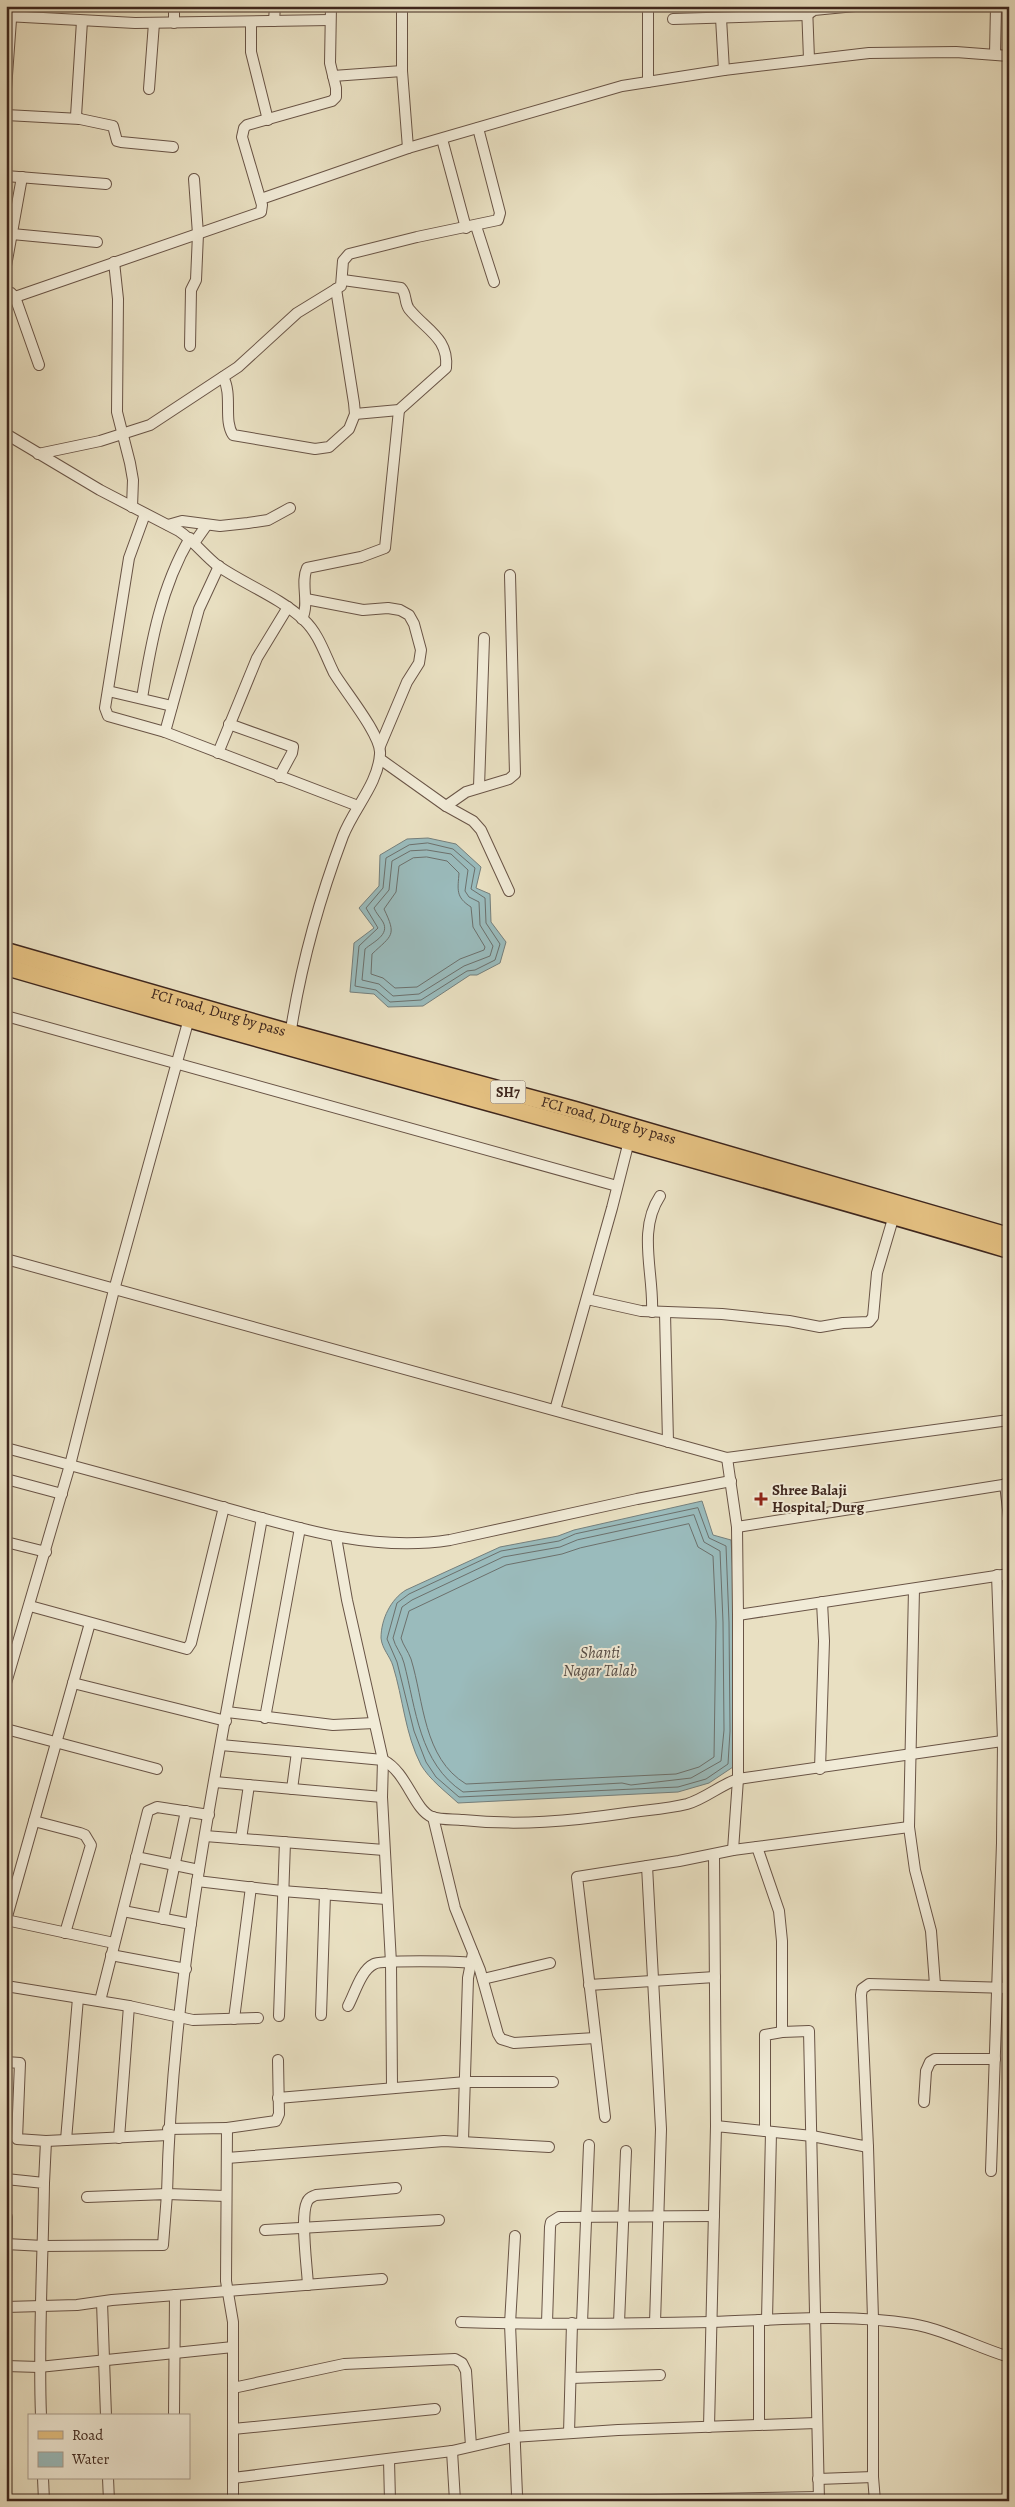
<svg xmlns="http://www.w3.org/2000/svg" width="1015" height="2507" viewBox="0 0 1015 2507" font-family="Alegreya,serif">
	<style>
		.water { fill: #9abbbc; stroke: #757f7c }
		.lines { fill: none; stroke-linecap: round; stroke-linejoin: round }
		.shore { stroke: #6c706c; stroke-width: 1 }
		.street-casing { stroke: #695446; stroke-width: 12 }
		.primary-casing { stroke: #3e261d; stroke-width: 19 }
		.street { stroke: #f1ebd7; stroke-width: 10 }
		.primary { stroke: #e4c081; stroke-width: 16 }
		.poi-dot { fill: #8f2418; stroke: #f1ebd7; stroke-width: 2 }
		.labels { text-anchor: middle; dominant-baseline: central; stroke-width: 4; stroke-linejoin: round; paint-order: stroke }
		.shield { fill: #f1ebd7; stroke: #746155; stroke-width: 1 }
		.shield-label { font-size: 14px; font-weight: bold; fill: #3e261d }
		.street-label { font-size: 15px; fill: #3e261d; stroke: #f1ebd7 }
		.poi-label { font-size: 15px; font-weight: bold; fill: #3e261d; stroke: #f1ebd7; text-anchor: start }
		.water-label { font-size: 16px; font-style: italic; fill: #554b45; stroke: #f1ebd7 }
	</style>
	<rect width="100%" height="100%" fill="#e9e0c2"/>
	<filter id="stains"><feTurbulence type="fractalNoise" baseFrequency=".004" numOctaves="4"/><feColorMatrix values="0 0 0 0 .2 0 0 0 0 .09 0 0 0 0 .02 0 0 0 .5 -.17"/></filter>
	<radialGradient id="worn" r=".72"><stop offset=".6" stop-color="#630" stop-opacity="0"/><stop offset="1" stop-color="#630" stop-opacity=".3"/></radialGradient>
	<g class="water">
		<polygon points="428,838 456,844 481,867 476,888 490,894 491,922 506,942 500,963 477,975 470,975 423,1006 388,1007 374,994 350,992 354,943 374,928 359,908 379,886 380,855 407,839"/>
		<path d="M 702,1501 L 713,1535 L 731,1540 L 734,1591 L 733,1767 L 709,1783 L 678,1792 L 458,1803 C 445,1791 430,1780 421,1765 C 405,1734 403,1698 393,1666 C 390,1656 382,1649 381,1638 C 381,1619 391,1599 406,1590 L 500,1547 L 558,1536 L 574,1530 Z"/>
	</g>
	<g class="lines">
		<g class="shore">
			<polygon points="428,843 453,849 475,868 471,889 485,898 486,923 500,944 495,960 475,970 467,971 421,1000 390,1002 376,990 355,986 359,946 378,928 366,908 383,888 386,858 409,845"/>
			<path d="M 427,850 L 451,854 L 468,870 L 465,891 L 469,897 L 479,902 L 480,925 L 493,946 L 490,956 L 464,966 L 419,994 L 393,996 L 379,984 L 362,980 L 365,949 C 373,942 390,935 383,922 C 380,917 376,913 374,908 L 389,890 L 392,861 L 410,851 Z"/>
			<path d="M 427,857 L 447,861 L 459,873 C 458,889 455,897 471,907 L 473,927 L 485,947 L 484,950 L 460,959 L 417,987 L 395,988 L 383,978 L 371,974 L 372,954 C 392,935 397,936 384,909 L 396,892 L 399,866 L 413,858 Z"/>
			<polygon points="698,1508 709,1538 726,1546 729,1622 730,1731 728,1764 706,1779 678,1787 459,1797 436,1777 426,1762 414,1731 397,1662 387,1639 397,1603 409,1594 501,1551 559,1541 575,1534"/>
			<path d="M 694,1515 L 704,1542 L 720,1551 L 723,1622 L 724,1730 L 721,1761 L 691,1778 L 631,1785 L 622,1783 L 463,1792 C 419,1763 416,1709 404,1663 C 402,1654 395,1647 393,1638 L 402,1607 L 412,1600 L 503,1557 L 560,1547 L 577,1540 Z"/>
			<path d="M 689,1524 L 698,1547 L 713,1556 L 716,1622 L 714,1757 L 699,1767 L 676,1774 L 466,1784 C 423,1758 424,1701 411,1659 C 408,1651 403,1645 401,1638 L 409,1611 L 506,1565 L 562,1554 L 580,1548 Z"/>
		</g>
		<defs>
			<g id="street">
				<polyline points="174,6 174,23"/>
				<polyline points="402,6 402,71 408,148"/>
				<polyline points="648,6 648,82"/>
				<polyline points="807,6 809,59"/>
				<polyline points="6,16 135,23 330,20"/>
				<polyline points="721,18 724,70"/>
				<polyline points="673,19 807,15 814,10 855,6"/>
				<polyline points="82,21 76,116 80,119 113,126 117,141 121,142 173,147"/>
				<polyline points="274,21 275,6"/>
				<polyline points="251,22 251,52 268,120"/>
				<polyline points="995,54 996,6"/>
				<polyline points="333,76 402,71"/>
				<polyline points="6,89 12,6"/>
				<polyline points="149,89 154,23"/>
				<polyline points="6,115 80,119"/>
				<polyline points="442,139 466,228"/>
				<polyline points="6,176 106,184"/>
				<polyline points="261,199 408,148 622,86 724,70 869,53 956,52 1009,56"/>
				<polyline points="476,226 494,282"/>
				<polyline points="12,234 97,242"/>
				<polyline points="114,262 118,299 117,412 130,463 133,480 132,507"/>
				<polyline points="6,266 22,177"/>
				<path d="M 343,280 L 401,288 C 407,294 404,302 409,309 C 426,330 449,338 446,368 L 399,410 L 355,414"/>
				<polyline points="6,292 11,293 15,297 39,365"/>
				<polyline points="15,297 261,212 262,205 242,137 244,128 247,125 332,101 336,97 336,88 330,63 331,6"/>
				<polyline points="190,346 191,290 196,280 198,234 194,179"/>
				<path d="M 223,377 C 233,395 223,420 233,435 L 315,449 L 329,447 L 349,429 L 355,414 L 354,403 L 336,289"/>
				<path d="M 6,434 L 100,490 L 179,531 C 194,541 204,555 218,566 C 246,585 279,597 304,620 C 319,634 325,655 334,673 C 344,690 382,736 380,754 C 378,784 354,808 343,836 C 319,900 300,969 290,1036"/>
				<polyline points="38,454 100,441 150,425 238,367 297,313 341,286 343,261 349,254 417,237 498,220 500,213 478,128"/>
				<polyline points="145,514 129,558 105,708 108,716 165,732 358,806"/>
				<polyline points="168,525 182,521 220,526 248,523 268,520 290,508"/>
				<polyline points="194,543 206,526"/>
				<polyline points="306,599 363,610 388,608 400,610 409,615 414,624 421,650 419,663 407,682 380,746"/>
				<path d="M 302,619 C 310,603 300,583 307,568 L 361,557 L 385,548 L 399,410"/>
				<polyline points="108,691 172,706"/>
				<path d="M 142,698 C 151,643 161,587 190,538"/>
				<polyline points="229,724 293,747 292,753 279,777"/>
				<polyline points="165,732 199,609 219,566"/>
				<polyline points="218,753 257,658 288,607"/>
				<polyline points="380,759 446,806 473,821 481,830 509,891"/>
				<polyline points="479,787 484,638"/>
				<polyline points="446,806 466,792 509,779 515,774 510,575"/>
				<polyline points="6,1016 617,1186"/>
				<polyline points="6,1259 727,1458 1009,1420"/>
				<polyline points="587,1299 641,1311 722,1314 789,1321 820,1327 843,1323 869,1322 873,1317 877,1273 895,1212"/>
				<path d="M 652,1312 C 654,1273 637,1231 660,1196"/>
				<polyline points="665,1313 668,1442"/>
				<polyline points="555,1410 612,1208 629,1141"/>
				<path d="M 6,1448 C 74,1466 141,1484 208,1503 C 287,1525 368,1553 450,1540 L 637,1499 L 731,1481"/>
				<polyline points="727,1458 737,1527 738,1615 738,1779 733,1850"/>
				<polyline points="6,1479 62,1494"/>
				<polyline points="1005,1484 1009,1518"/>
				<polyline points="737,1527 1009,1484"/>
				<polyline points="336,1537 347,1600 383,1760 382,1797 391,1963 392,2086"/>
				<polyline points="6,1542 46,1552"/>
				<polyline points="914,1589 909,1827 915,1870 931,1931 935,1985"/>
				<polyline points="30,1606 187,1649 191,1643 224,1507"/>
				<polyline points="738,1615 1009,1574"/>
				<polyline points="6,1683 70,1465 114,1290 190,1015"/>
				<polyline points="73,1683 226,1721"/>
				<polyline points="227,1712 333,1725 374,1723"/>
				<polyline points="265,1718 300,1528"/>
				<polyline points="6,1729 157,1769"/>
				<path d="M 221,1745 L 383,1760 C 407,1772 414,1810 432,1817 C 441,1820 454,1819 463,1820 C 518,1826 571,1821 626,1813 C 646,1810 667,1809 687,1804 C 705,1799 720,1785 738,1779 L 1009,1740"/>
				<polyline points="820,1769 824,1641 822,1602"/>
				<polyline points="215,1782 382,1797"/>
				<polyline points="292,1789 297,1752"/>
				<polyline points="433,1817 455,1908 480,1970 498,2034 501,2039 514,2043 595,2038"/>
				<polyline points="34,1821 80,1833 85,1835 91,1845 65,1933"/>
				<polyline points="205,1836 384,1850"/>
				<polyline points="241,1839 249,1785"/>
				<polyline points="757,1847 779,1911 782,1941 782,2032 809,2031 819,2501"/>
				<polyline points="714,1855 716,2126"/>
				<polyline points="136,1857 199,1870"/>
				<polyline points="647,1866 661,2129 655,2323"/>
				<polyline points="197,1881 282,1891 386,1899"/>
				<polyline points="123,1911 191,1924"/>
				<polyline points="163,1919 186,1811"/>
				<polyline points="6,1920 90,1623"/>
				<polyline points="6,1920 114,1943"/>
				<polyline points="111,1955 186,1969"/>
				<polyline points="483,1979 550,1963"/>
				<polyline points="589,1985 715,1977"/>
				<polyline points="6,1986 129,2006 193,2020 258,2018"/>
				<polyline points="100,2001 148,1811 157,1807 209,1815"/>
				<path d="M 348,2006 C 355,1993 361,1970 374,1964 C 380,1960 459,1961 471,1963"/>
				<polyline points="321,2015 325,1894"/>
				<polyline points="279,2016 285,1842"/>
				<polyline points="234,2019 251,1887"/>
				<polyline points="6,2062 20,2063 17,2139 46,2141 44,2183"/>
				<polyline points="278,2098 466,2082 553,2082"/>
				<polyline points="924,2102 926,2071 930,2062 935,2059 995,2059"/>
				<polyline points="605,2117 577,1877 679,1861 733,1850 909,1827"/>
				<polyline points="227,2128 276,2121 279,2114 278,2060"/>
				<polyline points="168,2129 227,2128 226,2281 233,2322 233,2501"/>
				<polyline points="765,2131 765,2035 782,2032"/>
				<polyline points="119,2138 129,2006"/>
				<polyline points="66,2140 78,1998"/>
				<polyline points="46,2141 168,2135"/>
				<polyline points="463,2141 468,1978 473,1953"/>
				<polyline points="868,2147 873,2319 873,2477 875,2501"/>
				<polyline points="227,2158 444,2141 549,2147"/>
				<polyline points="991,2171 1002,1843 1003,1740 997,1575"/>
				<path d="M 6,2179 L 44,2183 C 43,2261 38,2338 41,2416"/>
				<path d="M 226,2196 L 167,2194 C 172,1966 222,1742 262,1518"/>
				<polyline points="265,2230 439,2220"/>
				<polyline points="515,2236 510,2324 517,2495 519,2501"/>
				<polyline points="6,2244 43,2246 163,2245 167,2194 87,2197"/>
				<path d="M 308,2285 C 307,2266 300,2216 307,2202 C 309,2197 312,2197 316,2195 L 396,2188"/>
				<polyline points="102,2302 106,2416"/>
				<polyline points="6,2307 77,2305 112,2300 382,2279"/>
				<polyline points="6,2307 7,2217"/>
				<polyline points="767,2320 771,2132"/>
				<path d="M 461,2322 C 544,2325 628,2324 711,2322 C 778,2320 845,2313 912,2324 C 946,2330 976,2347 1009,2357"/>
				<polyline points="547,2323 550,2227 551,2222 559,2217 714,2216"/>
				<polyline points="582,2323 589,2145"/>
				<polyline points="619,2323 626,2151"/>
				<polyline points="6,2366 39,2367 233,2347"/>
				<polyline points="571,2378 660,2375"/>
				<polyline points="233,2388 344,2364 455,2359 462,2363 466,2371 471,2446"/>
				<polyline points="174,2413 175,2295"/>
				<polyline points="759,2425 759,2320"/>
				<polyline points="709,2427 716,2126 812,2136 868,2147 861,1995 862,1989 869,1984 1009,1988"/>
				<polyline points="233,2429 435,2409"/>
				<polyline points="569,2433 572,2323"/>
				<polyline points="452,2451 455,2501"/>
				<polyline points="389,2460 390,2501"/>
				<polyline points="43,2478 44,2501"/>
				<polyline points="108,2478 109,2501"/>
				<polyline points="233,2478 452,2451 513,2437 618,2430 816,2423"/>
				<polyline points="818,2479 873,2477"/>
				<polyline points="594,2501 819,2497"/>
			</g>
			<g id="primary">
				<path id="s1" d="M 6,951 L 291,1033 L 575,1110 L 1009,1236"/>
				<path d="M 6,967 C 339,1064 676,1151 1009,1250"/>
			</g>
		</defs>
		<use href="#street" class="street-casing"/>
		<use href="#primary" class="primary-casing"/>
		<use href="#street" class="street"/>
		<use href="#primary" class="primary"/>
	</g>
	<path class="poi-dot" d="M758.5 1491.5h5v5h5v5h-5v5h-5v-5h-5v-5h5z"/>
	<g class="labels">
		<rect class="shield" x="490.5" y="1080.5" width="35" height="23" rx="4"/>
		<g class="shield-label">
			<text x="508" y="1092">SH7</text>
		</g>
		<g class="street-label">
			<text stroke="none"><textPath href="#s1" startOffset="221">FCI road, Durg by pass</textPath></text>
			<text stroke="none"><textPath href="#s1" startOffset="626">FCI road, Durg by pass</textPath></text>
		</g>
		<g class="poi-label">
			<text x="772" y="1490">Shree Balaji<tspan x="772" dy="17">Hospital, Durg</tspan></text>
		</g>
		<g class="water-label">
			<text x="600" y="1653">Shanti<tspan x="600" dy="18">Nagar Talab</tspan></text>
		</g>
	</g>
	<rect width="1015" height="2507" fill="none" stroke="#e9e0c2" stroke-width="25"/>
	<rect x="8" y="8" width="1000" height="2492" fill="none" stroke="#3e261d" stroke-width="2.5"/>
	<rect x="12" y="12" width="990" height="2482" fill="none" stroke="#3e261d"/>
	<rect x="28" y="2414" width="162" height="65" fill="#f1ebd7" stroke="#a99c8d"/>
	<rect x="38" y="2431" width="25" height="8" fill="#e4c081" stroke="#a99c8d"/>
	<text x="72" y="2440" font-size="15" fill="#3e261d">Road</text>
	<rect x="38" y="2452" width="25" height="15" fill="#9abbbc" stroke="#a99c8d"/>
	<text x="72" y="2464" font-size="15" fill="#3e261d">Water</text>
	<rect width="100%" height="100%" filter="url(#stains)"/>
	<rect width="100%" height="100%" fill="url(#worn)"/>
</svg>
